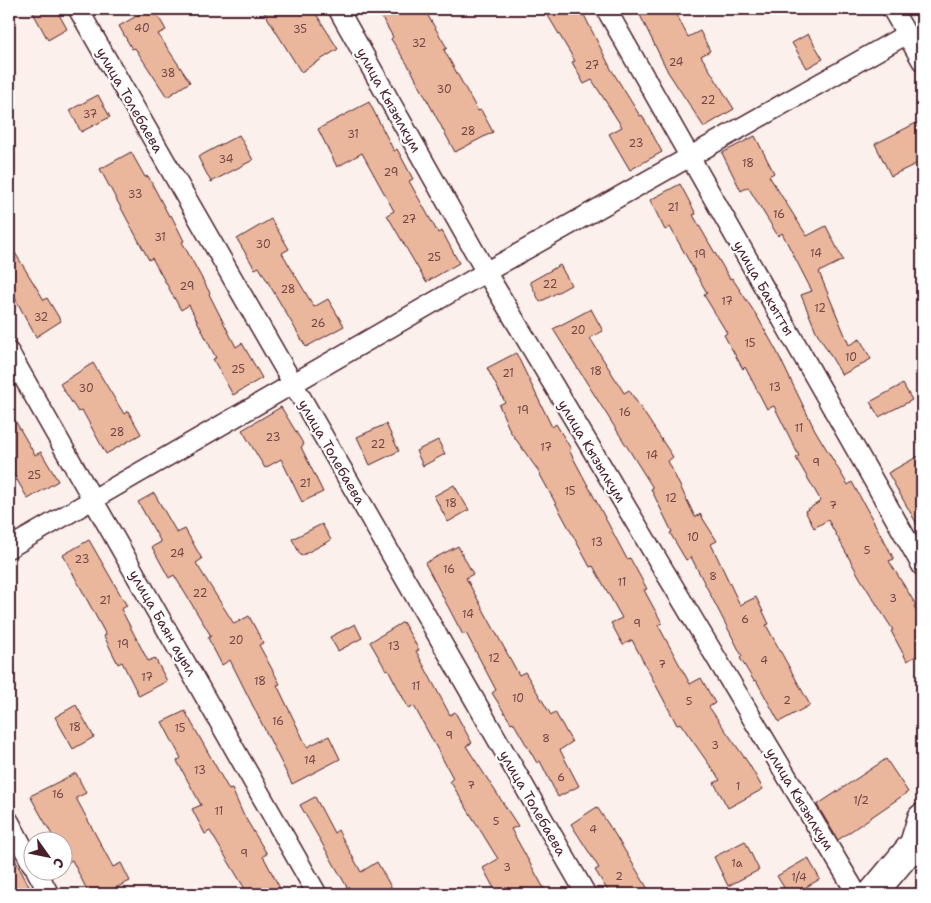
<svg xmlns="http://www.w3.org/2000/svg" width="931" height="903" viewBox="0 0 931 903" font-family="'Shantell Sans',sans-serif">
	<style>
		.building { fill: #eab69c; stroke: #4a1f2b }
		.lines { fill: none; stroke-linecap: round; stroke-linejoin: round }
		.street-casing { stroke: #4a1f2b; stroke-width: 22 }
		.secondary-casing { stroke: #4a1f2b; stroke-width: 31 }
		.street { stroke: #fff; stroke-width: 19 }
		.secondary { stroke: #fff; stroke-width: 28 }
		.labels { text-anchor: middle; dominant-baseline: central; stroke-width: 4.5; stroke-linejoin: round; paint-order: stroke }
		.number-label { font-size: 11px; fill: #724547 }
		.street-label { font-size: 14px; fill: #4a1f2b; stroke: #fff }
	</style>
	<rect width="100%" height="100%" fill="#fbf0eb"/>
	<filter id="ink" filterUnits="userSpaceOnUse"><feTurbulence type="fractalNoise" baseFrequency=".02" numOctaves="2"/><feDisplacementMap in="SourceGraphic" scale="10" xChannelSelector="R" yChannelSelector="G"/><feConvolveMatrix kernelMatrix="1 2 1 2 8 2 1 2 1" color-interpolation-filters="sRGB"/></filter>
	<g filter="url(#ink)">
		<g class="building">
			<polygon points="31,9 56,9 67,29 48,40"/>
			<polygon points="149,9 154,9 166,30 158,34 190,82 167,97 135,48 132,49 119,26"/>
			<polygon points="262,9 313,9 338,49 301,72"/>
			<polygon points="377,9 424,9 447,48 444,50 478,111 481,110 493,132 455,152 411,70 391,39 393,37"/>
			<polygon points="544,9 581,9 611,69 640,116 642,115 662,152 630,170 609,134 622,127 592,80 584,84 572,62 575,61"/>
			<polygon points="637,9 674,9 688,37 700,31 710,51 701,56 734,109 704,127 668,72"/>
			<polygon points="808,34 823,59 807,68 792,43"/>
			<polygon points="98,95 110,117 81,132 70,110"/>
			<polygon points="369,102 394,151 397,149 413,179 409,181 438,233 442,231 459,263 426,282 387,215 394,211 362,153 337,167 318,129"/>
			<polygon points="922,120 922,161 891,176 875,144"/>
			<polygon points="239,135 253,160 211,182 198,157"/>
			<polygon points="755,136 774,173 769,176 807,236 826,226 843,260 819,272 849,345 860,339 871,359 842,375 816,331 801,295 812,291 782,233 778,236 748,187 741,191 722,153"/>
			<polygon points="131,152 145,177 148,176 169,216 171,215 184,241 182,242 210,293 209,294 236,347 242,343 262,378 233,395 213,359 216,358 189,305 181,310 152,258 149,260 100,169"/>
			<polygon points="680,184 696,214 693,215 730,279 732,278 757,316 776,350 815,430 848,485 852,482 894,559 889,561 916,605 914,606 922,623 922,653 907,661 891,631 893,630 860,578 828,520 814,528 805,511 821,501 796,458 799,456 774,406 767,409 745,367 743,369 724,335 727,333 704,295 707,293 670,227 665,230 650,200"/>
			<polygon points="271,219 289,249 282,253 314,307 328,299 344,326 306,347 259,267 255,269 237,239"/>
			<polygon points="9,243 44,300 47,298 61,321 36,337 9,287"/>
			<polygon points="560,265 571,285 540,302 530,282"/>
			<polygon points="591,309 603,331 590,338 624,393 629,390 673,457 668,461 695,517 700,514 717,541 711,544 740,605 756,597 769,624 766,625 810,705 779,722 756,680 754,681 740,658 742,656 691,557 686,560 670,533 672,532 651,489 653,488 553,329"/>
			<polygon points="516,353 552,427 556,424 571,449 569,450 627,559 630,558 647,589 644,590 662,623 658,625 690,684 701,678 715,703 709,707 749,764 763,789 728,808 714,783 720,780 680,723 677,725 632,640 623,645 611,623 622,618 593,566 590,567 537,469 510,431 499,405 505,402 487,368"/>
			<polygon points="93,363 124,414 128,411 141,434 106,454 82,410 78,412 60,384"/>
			<polygon points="903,384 912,400 879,417 870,402"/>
			<polygon points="281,407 304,445 301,447 323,492 302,502 281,459 265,468 242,430"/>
			<polygon points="9,410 35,455 41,452 58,481 28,499 9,466"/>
			<polygon points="386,424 399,451 370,465 357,437"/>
			<polygon points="438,440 445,454 423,466 416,451"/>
			<polygon points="922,454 922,533 888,473"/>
			<polygon points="454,485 469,510 448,522 434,496"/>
			<polygon points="154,493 177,533 185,529 202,559 196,563 234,624 249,616 263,643 259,645 280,684 277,685 307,747 329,736 340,759 292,784 230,660 222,665 208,638 211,636 174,575 169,578 152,547 161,542 138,502"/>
			<polygon points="322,524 331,540 301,556 292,539"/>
			<polygon points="89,540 127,606 121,609 148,661 155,658 167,681 139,696 122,662 118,664 104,636 106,635 63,555"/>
			<polygon points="458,546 473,574 466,578 519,675 525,672 551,715 555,712 572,742 560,750 579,786 558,797 540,761 537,763 513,722 511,723 492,693 496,690 466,633 463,635 425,563"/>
			<polygon points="403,622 419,650 416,651 450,715 455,712 472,743 466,746 518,826 511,829 547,894 497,894 483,868 498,859 450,781 453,778 414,706 409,709 388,669 386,670 370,642"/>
			<polygon points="355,624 362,638 338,651 330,637"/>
			<polygon points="76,705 94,737 73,749 55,717"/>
			<polygon points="185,711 229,790 232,789 243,814 267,854 263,856 283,894 248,894 210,831 205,834 192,809 201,805 177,761 181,758 162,722"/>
			<polygon points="886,759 908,792 838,840 817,805"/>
			<polygon points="76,773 86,793 76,798 113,867 121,863 130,881 103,894 89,894 72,860 67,863 62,854 62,840 55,840 30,796"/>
			<polygon points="315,797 334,833 338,830 361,872 377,862 395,894 351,894 300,805"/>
			<polygon points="597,807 616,836 651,894 610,894 595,870 599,868 571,824"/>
			<polygon points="745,841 759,870 728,886 714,857"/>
			<polygon points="9,848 33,894 9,894"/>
			<polygon points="808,858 820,879 794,894 788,894 777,876"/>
		</g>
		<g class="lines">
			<defs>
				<g id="street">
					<polyline points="78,9 586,894"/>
					<polyline points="338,9 486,272 854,889"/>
					<polyline points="606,9 922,566"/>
					<polyline points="892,9 922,61"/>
					<polyline points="9,352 317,894"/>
					<polyline points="9,548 486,272 907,34"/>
					<polyline points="9,821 32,864"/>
					<polyline points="36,870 49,894"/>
				</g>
				<polyline id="secondary" points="872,894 914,844 922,818"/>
			</defs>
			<use href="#street" class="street-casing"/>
			<use href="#secondary" class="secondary-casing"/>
			<use href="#street" class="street"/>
			<use href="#secondary" class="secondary"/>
		</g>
	</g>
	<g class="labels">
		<g class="number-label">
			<text x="142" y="28">40</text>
			<text x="300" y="29">35</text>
			<text x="419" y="43">32</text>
			<text x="676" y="62">24</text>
			<text x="592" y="65">27</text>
			<text x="168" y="73">38</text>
			<text x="444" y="89">30</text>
			<text x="708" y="100">22</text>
			<text x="90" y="114">37</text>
			<text x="468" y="131">28</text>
			<text x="353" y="134">31</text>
			<text x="636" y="143">23</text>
			<text x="226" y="159">34</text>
			<text x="748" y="163">18</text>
			<text x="391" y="172">29</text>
			<text x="135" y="194">33</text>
			<text x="673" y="207">21</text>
			<text x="779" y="214">16</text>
			<text x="409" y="219">27</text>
			<text x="160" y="237">31</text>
			<text x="263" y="244">30</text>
			<text x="816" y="253">14</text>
			<text x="700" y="254">19</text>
			<text x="434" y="257">25</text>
			<text x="550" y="284">22</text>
			<text x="187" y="286">29</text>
			<text x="288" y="289">28</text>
			<text x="727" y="301">17</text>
			<text x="820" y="308">12</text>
			<text x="41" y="317">32</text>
			<text x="318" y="323">26</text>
			<text x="578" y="330">20</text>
			<text x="750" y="343">15</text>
			<text x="851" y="357">10</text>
			<text x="238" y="369">25</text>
			<text x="596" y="371">18</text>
			<text x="508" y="373">21</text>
			<text x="775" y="387">13</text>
			<text x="86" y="388">30</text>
			<text x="523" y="410">19</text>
			<text x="625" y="412">16</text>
			<text x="799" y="428">11</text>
			<text x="117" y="432">28</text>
			<text x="273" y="437">23</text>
			<text x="378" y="444">22</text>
			<text x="546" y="447">17</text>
			<text x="652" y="455">14</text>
			<text x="816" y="462">9</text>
			<text x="34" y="475">25</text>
			<text x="305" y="483">21</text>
			<text x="570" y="491">15</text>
			<text x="671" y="498">12</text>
			<text x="451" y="503">18</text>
			<text x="833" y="505">7</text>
			<text x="693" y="537">10</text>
			<text x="597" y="542">13</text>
			<text x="867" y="550">5</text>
			<text x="177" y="553">24</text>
			<text x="82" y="559">23</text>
			<text x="449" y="569">16</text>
			<text x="713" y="576">8</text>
			<text x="622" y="582">11</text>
			<text x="200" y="593">22</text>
			<text x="893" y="598">3</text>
			<text x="105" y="600">21</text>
			<text x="468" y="614">14</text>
			<text x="745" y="619">6</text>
			<text x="637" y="623">9</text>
			<text x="236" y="640">20</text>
			<text x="123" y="644">19</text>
			<text x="394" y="646">13</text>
			<text x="494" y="658">12</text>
			<text x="764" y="660">4</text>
			<text x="662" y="664">7</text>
			<text x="147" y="677">17</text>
			<text x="260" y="681">18</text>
			<text x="416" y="686">11</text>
			<text x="518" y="698">10</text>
			<text x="787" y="700">2</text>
			<text x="689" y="701">5</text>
			<text x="278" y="721">16</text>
			<text x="75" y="727">18</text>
			<text x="180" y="728">15</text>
			<text x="449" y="735">9</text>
			<text x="546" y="738">8</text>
			<text x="715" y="745">3</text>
			<text x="310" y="760">14</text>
			<text x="200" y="770">13</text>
			<text x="561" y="777">6</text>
			<text x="471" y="785">7</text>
			<text x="738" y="786">1</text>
			<text x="58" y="794">16</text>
			<text x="861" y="800">1/2</text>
			<text x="219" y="811">11</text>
			<text x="496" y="821">5</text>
			<text x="593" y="829">4</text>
			<text x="244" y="853">9</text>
			<text x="737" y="863">1а</text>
			<text x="507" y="867">3</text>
			<text x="619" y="876">2</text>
			<text x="799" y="877">1/4</text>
		</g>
		<g class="street-label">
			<text transform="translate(130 100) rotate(60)">улица Толебаева</text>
			<text transform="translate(389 100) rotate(61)">улица Кызылкум</text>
			<text transform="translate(764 288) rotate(60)">улица Бакытты</text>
			<text transform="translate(592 451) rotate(59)">улица Кызылкум</text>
			<text transform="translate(332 452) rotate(60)">улица Толебаева</text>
			<text transform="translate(163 623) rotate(60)">улица Баян ауыл</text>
			<text transform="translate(800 799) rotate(59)">улица Кызылкум</text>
			<text transform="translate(533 803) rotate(60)">улица Толебаева</text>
		</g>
	</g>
	<rect width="931" height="903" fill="none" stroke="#fff" stroke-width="30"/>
	<rect x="15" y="15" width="901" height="873" fill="none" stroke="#4a1f2b" stroke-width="2" filter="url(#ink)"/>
	<g transform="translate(48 856) rotate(123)"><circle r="24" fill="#ffffff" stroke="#b7a5aa"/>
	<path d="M0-4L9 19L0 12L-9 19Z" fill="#4a1f2b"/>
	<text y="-8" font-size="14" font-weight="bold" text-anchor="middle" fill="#4a1f2b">С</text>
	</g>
</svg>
